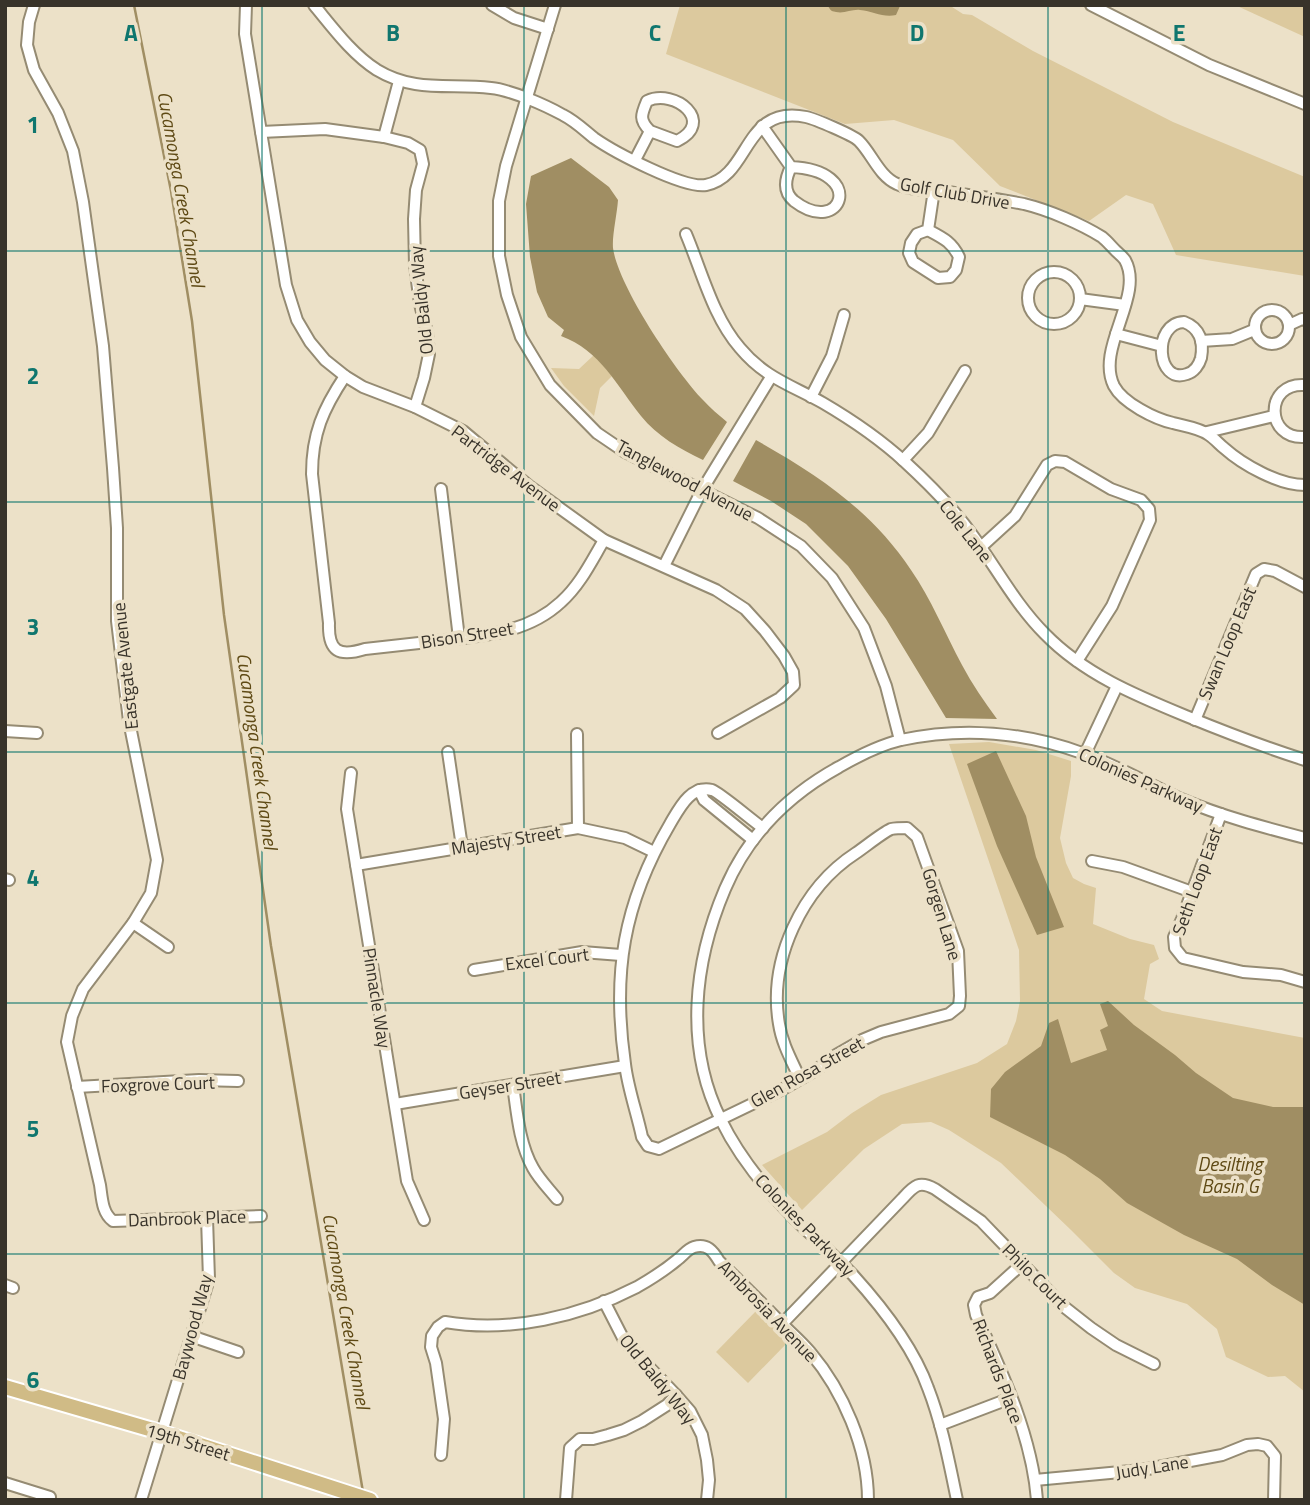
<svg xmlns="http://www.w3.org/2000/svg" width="1310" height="1505" viewBox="0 0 1310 1505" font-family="'Titillium Web',sans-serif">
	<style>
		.green { fill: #dcc99e }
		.water { fill: #a08e63 }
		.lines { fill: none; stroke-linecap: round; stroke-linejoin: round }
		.stream { stroke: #a08e63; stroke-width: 2.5 }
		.minor-casing { stroke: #958b73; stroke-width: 14 }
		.major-casing { stroke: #fff; stroke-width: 18 }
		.minor { stroke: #fff; stroke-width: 10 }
		.major { stroke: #d0bb86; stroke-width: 14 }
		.grid { fill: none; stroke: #0f766e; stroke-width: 2; stroke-opacity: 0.55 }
		.labels { text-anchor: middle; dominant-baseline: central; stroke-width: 7; stroke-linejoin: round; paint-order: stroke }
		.street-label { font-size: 18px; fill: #38332a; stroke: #ece1c8 }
		.water-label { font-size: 19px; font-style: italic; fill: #5e4914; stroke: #ece1c8 }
		.grid-label { font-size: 23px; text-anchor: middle; font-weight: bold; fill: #0f766e; stroke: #ece1c8; stroke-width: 7; stroke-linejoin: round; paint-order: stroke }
	</style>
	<rect width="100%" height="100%" fill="#ece1c8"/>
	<g class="green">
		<polygon points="680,5 949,5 963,14 972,15 1033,51 1173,122 1305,177 1305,276 1176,255 1153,204 1126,195 1089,221 1000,186 953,140 894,120 845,124 666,54"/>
		<polygon points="1235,5 1305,5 1305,37"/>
		<polygon points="594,355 612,376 600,388 594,416 564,386 551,368 579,369"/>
		<polygon points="989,742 1036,750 1071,761 1071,776 1060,838 1066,863 1073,878 1084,884 1096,888 1093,924 1130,939 1154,945 1159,959 1150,964 1144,999 1162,1011 1305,1038 1305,1392 1285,1376 1268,1377 1226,1357 1217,1329 1187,1304 1135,1288 1114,1273 1071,1230 1001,1163 949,1130 931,1122 902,1124 864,1149 802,1210 762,1165 827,1132 852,1113 881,1095 977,1063 1007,1044 1016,1021 1020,1001 1019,950 949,744"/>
		<polygon points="757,1310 789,1341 748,1383 716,1352"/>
	</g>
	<g class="water">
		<path d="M 827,5 L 899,5 L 900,6 L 896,15 C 883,18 873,11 860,10 C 852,9 844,14 836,12 C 830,11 831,10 827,5 Z"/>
		<path d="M 571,158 L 609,187 L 618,200 C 617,215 612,235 613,248 C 618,286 676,372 703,400 C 710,408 719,415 727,422 L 703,460 C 680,449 657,436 641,416 C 617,386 600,350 561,336 L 564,330 L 548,317 L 537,292 L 530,257 L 526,204 L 531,176 Z"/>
		<path d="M 756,440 C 818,475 871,510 911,570 C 931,599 945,633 962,665 C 972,684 984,701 997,719 L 946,718 L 886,619 L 848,566 L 806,524 L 771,501 L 733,481 Z"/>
		<polygon points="996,751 1026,816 1036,857 1064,927 1037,935 997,846 967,764"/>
		<polygon points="1108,1001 1134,1025 1175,1055 1196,1073 1233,1098 1273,1107 1305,1107 1305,1305 1272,1285 1237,1259 1184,1235 1127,1203 1100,1179 1065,1155 990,1117 991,1089 1005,1072 1041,1046 1049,1023 1058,1019 1071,1063 1107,1050 1100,1030 1108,1026 1100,1004"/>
	</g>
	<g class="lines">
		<polyline class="stream" points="134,5 171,191 192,321 224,615 271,946 363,1492"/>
		<defs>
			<g id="minor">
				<path d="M 34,5 L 29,22 L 27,45 L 34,70 L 58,113 L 73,151 L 83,202 L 103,346 L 113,468 L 117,528 L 117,621 L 129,721 L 157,860 L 151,893 L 133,923 L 83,989 L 72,1016 L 67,1042 L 100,1185 C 102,1198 102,1213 113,1221 L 261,1216"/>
				<polyline points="246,5 245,34 286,285 297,320 310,342 325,360 345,376 363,387 415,407 463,431 529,486 604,540 716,590 745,609 765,631 784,656 793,672 794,685 780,698 718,733"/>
				<path d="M 314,5 C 333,28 352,54 377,70 C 415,93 450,83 491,88 C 511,90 545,105 563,115 C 575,121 584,130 594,138 C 614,152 684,189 706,185 C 751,176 743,104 806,117 C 815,119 853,135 859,141 C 872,154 879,176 897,184 C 911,191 932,189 948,192 C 973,196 999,199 1024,204 C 1049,210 1081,224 1102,237 C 1107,241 1111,246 1116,251 C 1119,254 1122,256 1125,260 C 1145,296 1095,348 1114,386 C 1123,403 1155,419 1173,423 C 1184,426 1200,428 1209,435 C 1215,439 1219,444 1224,448 C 1243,465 1279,485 1305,485"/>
				<polyline points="492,5 514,18 548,29"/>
				<polyline points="555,5 506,166 499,201 499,256 507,295 521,337 550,385 597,433 625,452 758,518 801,546 832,578 864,628 886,686 900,740"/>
				<polyline points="1091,5 1209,65 1305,104"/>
				<path d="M 762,126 L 791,167 C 785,179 783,192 794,201 C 842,238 867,170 791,167"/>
				<polyline points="261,132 325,129 384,137 408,143 420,150 423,164 416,190 414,219 415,265 420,304 427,332 429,354 424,378 415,407"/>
				<polyline points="384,137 399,81"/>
				<path d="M 635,160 L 650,131 L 677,141 C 716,122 675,88 647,101 C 641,115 639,120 650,131"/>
				<path d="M 928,230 C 943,238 952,242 959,257 L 956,270 L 950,277 L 938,278 L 913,262 L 909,253 L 911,243 L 917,234 L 928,230 L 934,190"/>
				<path d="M 686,234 C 702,272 713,317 740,348 C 765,378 791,385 823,403 C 852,420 881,440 905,462 C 929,484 954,509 973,536 C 997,569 1016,605 1045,634 C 1084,674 1135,695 1186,716 C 1225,732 1264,747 1305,760"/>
				<circle cx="1054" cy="298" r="26"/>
				<polyline points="1080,299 1125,305"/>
				<circle cx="1272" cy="327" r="17"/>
				<path d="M 1184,322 C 1200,328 1204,342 1201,358 C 1199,365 1194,372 1187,374 C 1156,385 1152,323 1184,322 Z"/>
				<polyline points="1289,325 1302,319 1305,320"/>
				<polyline points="1116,334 1162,346"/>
				<polyline points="1201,341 1232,339 1254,330"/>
				<path d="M 345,376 C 323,409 312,434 312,474 L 329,623 C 328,652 339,657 365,649 C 392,646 419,643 446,640 C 488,635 529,632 561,602 C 580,585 591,562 604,540"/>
				<path d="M 1305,385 C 1264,382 1265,440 1305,437"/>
				<polyline points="811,397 832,356 844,315"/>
				<polyline points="1207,432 1274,416"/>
				<polyline points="903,460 928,433 965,371"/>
				<polyline points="441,489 459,638"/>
				<polyline points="981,547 1015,516 1047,465 1055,461 1065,462 1111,489 1141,500 1149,509 1150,520 1112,606 1077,661"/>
				<polyline points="664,566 702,490 771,377"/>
				<polyline points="1195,720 1256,574 1264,569 1275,571 1305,587"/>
				<polyline points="5,731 37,733"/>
				<polyline points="577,734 578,828"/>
				<polyline points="448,752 462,847"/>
				<polyline points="1085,754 1117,686"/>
				<polyline points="351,773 347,809 407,1181 424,1220"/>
				<polyline points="699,790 704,800 753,840"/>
				<polyline points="1221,814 1182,919 1174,937 1175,948 1183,958 1243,972 1281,975 1305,982"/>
				<path d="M 763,828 C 754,822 719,792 712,790 C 690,785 679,809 670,824 C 623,904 612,974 625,1064 C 628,1089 637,1113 642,1137 L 648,1146 L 659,1149 L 783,1089 L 816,1070 L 836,1055 L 862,1040 L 881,1032 L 949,1014 L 959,1006 L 960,996 L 958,951 L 917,837 L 907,828 C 903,828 896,828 891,829 C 882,833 865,847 856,853 C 802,888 768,960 779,1024 C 782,1044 792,1061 800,1079"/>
				<polyline points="1092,861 1123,867 1192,892"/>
				<polyline points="356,865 578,828 625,838 654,852"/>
				<polyline points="5,879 9,880"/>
				<polyline points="133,923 168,947"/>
				<polyline points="474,970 582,952 621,955"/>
				<path d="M 513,1085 C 517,1113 519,1143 533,1168 C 539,1179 549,1189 557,1199"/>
				<polyline points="77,1087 199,1080 238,1081"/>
				<polyline points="395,1104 625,1066"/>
				<path d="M 1022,1264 L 990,1293 L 978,1297 L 974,1305 L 976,1315 C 1002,1372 1032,1436 1037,1500"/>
				<polyline points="5,1285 13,1288"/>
				<polyline points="604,1301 625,1342 676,1395 690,1411 702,1435 707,1460 709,1480 707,1500"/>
				<path d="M 782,1324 L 903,1198 C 914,1186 919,1180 935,1189 L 981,1221 L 1063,1306 L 1091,1328 L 1116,1345 L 1154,1364"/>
				<polyline points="191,1336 238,1352"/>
				<polyline points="940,1425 1011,1398"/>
				<path d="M 441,1455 L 444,1419 L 436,1363 L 431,1347 L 432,1336 L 438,1327 L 445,1322 C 510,1333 579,1317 637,1287 C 651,1279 665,1270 677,1260 C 683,1256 687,1249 694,1247 C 707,1243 713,1251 719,1261 C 739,1281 760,1301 780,1322 C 790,1332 801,1341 810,1352 C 843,1391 868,1448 868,1500"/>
				<polyline points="1035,1480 1142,1470 1222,1455 1247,1445 1258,1444 1267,1446 1275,1456 1274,1500"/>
				<polyline points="5,1483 50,1497 49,1500"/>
				<polyline points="141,1500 209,1279 207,1218"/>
				<polyline points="566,1500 570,1448 580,1439 593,1439 608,1435 624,1430 642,1421 667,1405 676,1395"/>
				<path d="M 957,1500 C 949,1462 942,1424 928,1388 C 913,1346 882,1307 853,1275 C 837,1258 820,1243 804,1228 C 771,1196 741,1161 721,1120 C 684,1046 694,962 725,889 C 748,835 788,795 839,767 C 858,756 880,745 901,740 C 962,727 1024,732 1082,753 C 1116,765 1148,784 1181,799 C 1221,816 1263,827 1305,838"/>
			</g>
			<polyline id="major" points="5,1387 163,1433 370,1500"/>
		</defs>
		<use href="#minor" class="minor-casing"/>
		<use href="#major" class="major-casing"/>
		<use href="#minor" class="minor"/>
		<use href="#major" class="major"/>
	</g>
	<path class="grid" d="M 262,5 L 262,1500M 524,5 L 524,1500M 786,5 L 786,1500M 1048,5 L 1048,1500M 5,251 L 1305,251M 5,502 L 1305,502M 5,752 L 1305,752M 5,1003 L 1305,1003M 5,1254 L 1305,1254"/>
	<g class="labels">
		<g class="street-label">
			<text transform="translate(955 193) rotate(10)">Golf Club Drive</text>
			<text transform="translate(421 300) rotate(-96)">Old Baldy Way</text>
			<text transform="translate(506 468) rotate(37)">Partridge Avenue</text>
			<text transform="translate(685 480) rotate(28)">Tanglewood Avenue</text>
			<text transform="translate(966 531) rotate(52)">Cole Lane</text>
			<text transform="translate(467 635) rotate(-9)">Bison Street</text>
			<text transform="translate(1227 643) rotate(-67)">Swan Loop East</text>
			<text transform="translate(125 666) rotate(-96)">Eastgate Avenue</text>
			<text transform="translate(1141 780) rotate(24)">Colonies Parkway</text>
			<text transform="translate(506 840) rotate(-9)">Majesty Street</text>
			<text transform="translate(1197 881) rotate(-70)">Seth Loop East</text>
			<text transform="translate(942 914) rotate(73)">Gorgen Lane</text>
			<text transform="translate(547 959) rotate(-7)">Excel Court</text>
			<text transform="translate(377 998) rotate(81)">Pinnacle Way</text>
			<text transform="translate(807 1072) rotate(-29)">Glen Rosa Street</text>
			<text transform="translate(158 1084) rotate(-2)">Foxgrove Court</text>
			<text transform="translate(510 1085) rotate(-9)">Geyser Street</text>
			<text transform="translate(187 1218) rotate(-2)">Danbrook Place</text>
			<text transform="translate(805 1225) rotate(46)">Colonies Parkway</text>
			<text transform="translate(1035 1276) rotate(45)">Philo Court</text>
			<text transform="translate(768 1311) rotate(46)">Ambrosia Avenue</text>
			<text transform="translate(192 1327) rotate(-75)">Baywood Way</text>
			<text transform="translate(998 1371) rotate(69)">Richards Place</text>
			<text transform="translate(658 1379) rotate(51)">Old Baldy Way</text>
			<text transform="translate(188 1442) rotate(17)">19th Street</text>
			<text transform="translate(1152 1467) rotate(-9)">Judy Lane</text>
		</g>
		<g class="water-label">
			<text transform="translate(182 189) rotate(80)">Cucamonga Creek Channel</text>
			<text transform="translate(258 751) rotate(82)">Cucamonga Creek Channel</text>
			<text x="1230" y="1163">Desilting<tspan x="1230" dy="22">Basin G</tspan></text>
			<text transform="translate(347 1311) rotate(80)">Cucamonga Creek Channel</text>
		</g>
	</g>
	<g class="grid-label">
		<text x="131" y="41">A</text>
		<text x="393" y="41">B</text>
		<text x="655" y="41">C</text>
		<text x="917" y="41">D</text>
		<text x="1179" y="41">E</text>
		<text x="33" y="133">1</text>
		<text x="33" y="384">2</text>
		<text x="33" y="635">3</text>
		<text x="33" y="886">4</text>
		<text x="33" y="1137">5</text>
		<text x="33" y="1388">6</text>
	</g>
	<rect width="1310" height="1505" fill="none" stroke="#38332a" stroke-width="14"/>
</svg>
